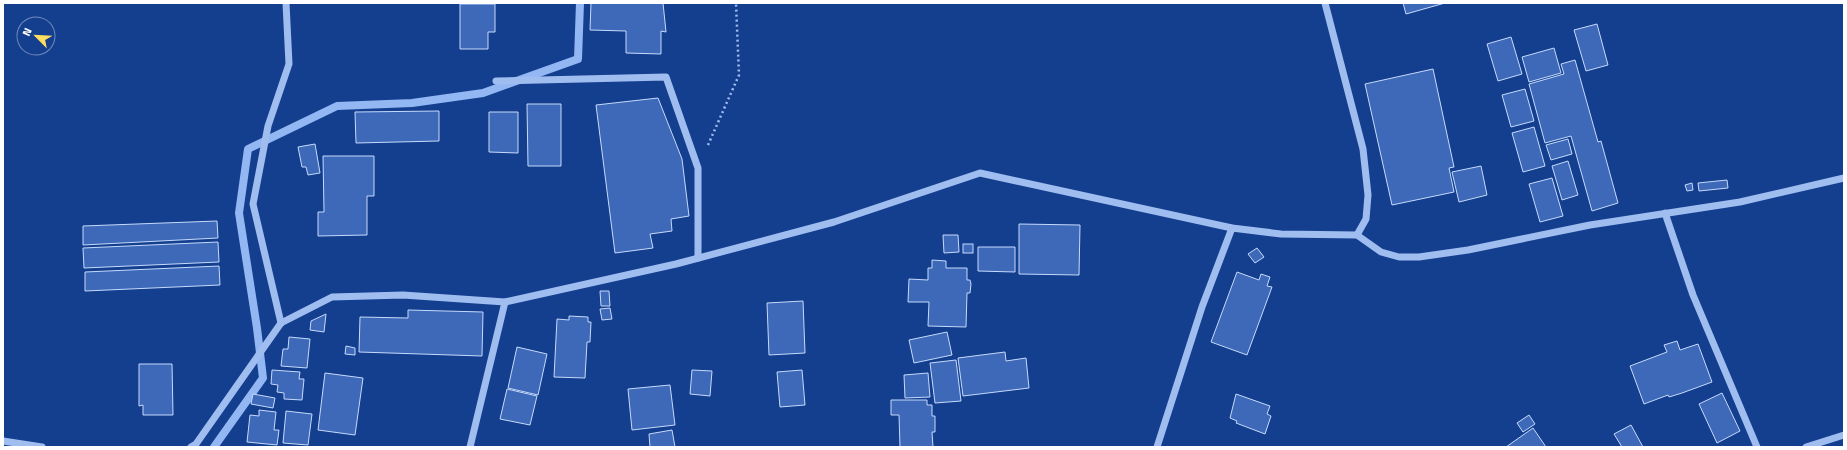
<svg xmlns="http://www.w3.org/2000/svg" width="1847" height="450" viewBox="0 0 1847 450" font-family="'Titillium Web',sans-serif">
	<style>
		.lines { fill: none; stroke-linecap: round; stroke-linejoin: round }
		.stream { stroke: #92b7f3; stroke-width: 8 }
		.building { fill: #3d69b8; stroke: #c6dafc }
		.path { stroke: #a0bdf0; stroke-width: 2.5; stroke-dasharray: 2 3; stroke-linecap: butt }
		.minor { stroke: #a0bdf0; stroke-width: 7 }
	</style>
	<rect width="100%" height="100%" fill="#143f8f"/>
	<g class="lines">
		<polyline class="stream" points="214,447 263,378 257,328 239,213 248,149 337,106 412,103 483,93 578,59 580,3"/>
	</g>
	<g class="building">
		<polygon points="591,3 663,3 666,32 661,31 661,54 626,53 626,31 590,30"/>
		<polygon points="1403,3 1445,3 1406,14"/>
		<polygon points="460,4 495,4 495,32 488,32 488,49 460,49"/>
		<polygon points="1597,24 1608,65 1586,71 1574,30"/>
		<polygon points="1511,37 1522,74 1498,81 1487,44"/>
		<polygon points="1554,48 1561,73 1529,82 1522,57"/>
		<polygon points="1575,60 1598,142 1601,141 1618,203 1592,211 1571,136 1545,143 1529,84 1564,74 1561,64"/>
		<polygon points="1433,69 1454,167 1449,168 1454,192 1392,205 1365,84"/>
		<polygon points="1525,89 1534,121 1511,127 1502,95"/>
		<polygon points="658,98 682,159 689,216 671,219 672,231 650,234 653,248 615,253 596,105"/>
		<polygon points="527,104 561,104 561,166 528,166"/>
		<polygon points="439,111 439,141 356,143 355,112"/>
		<polygon points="489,112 518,112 518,153 489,152"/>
		<polygon points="1534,127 1545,166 1523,172 1512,133"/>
		<polygon points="1568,139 1572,154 1551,160 1546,145"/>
		<polygon points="315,144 320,173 308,175 306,167 302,167 298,147"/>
		<polygon points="323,156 374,156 374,196 367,196 367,235 318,236 318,212 324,212"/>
		<polygon points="1568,161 1578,195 1562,200 1552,166"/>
		<polygon points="1481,166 1487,195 1459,202 1452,172"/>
		<polygon points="1552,178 1563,216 1540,222 1529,184"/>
		<polygon points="1727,180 1728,188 1699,191 1698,183"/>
		<polygon points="1692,183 1693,190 1687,191 1685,185"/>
		<polygon points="217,221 218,238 83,245 83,226"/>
		<polygon points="1019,224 1080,225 1079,275 1019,274"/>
		<polygon points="943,235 958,235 959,252 944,253"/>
		<polygon points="218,242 219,262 84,268 83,248"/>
		<rect x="963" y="244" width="10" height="9"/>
		<polygon points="978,247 1015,247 1015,272 978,271"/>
		<polygon points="1257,248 1264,257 1255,263 1248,254"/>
		<polygon points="932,260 946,261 946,268 967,268 967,280 970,280 971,284 970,293 967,293 966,327 928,326 929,302 908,302 909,279 928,280 928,268 932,268"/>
		<polygon points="219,266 220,285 85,291 85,272"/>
		<polygon points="1237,272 1259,280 1261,274 1270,277 1267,286 1272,287 1247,355 1211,342"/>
		<polygon points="600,291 609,291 610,306 601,306"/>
		<polygon points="803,301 805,353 769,355 767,303"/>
		<polygon points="610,308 612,319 602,320 600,309"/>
		<polygon points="408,310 483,312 482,356 359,352 360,317 408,318"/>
		<polygon points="326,314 324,332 310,330 311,321"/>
		<polygon points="569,316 588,317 588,322 591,322 590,342 587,342 585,378 554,377 557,319 569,320"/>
		<polygon points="947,332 952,355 914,363 909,340"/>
		<polygon points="289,337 310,339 307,368 281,366 283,349 288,349"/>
		<polygon points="1677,341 1680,350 1698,344 1712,382 1682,393 1669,397 1668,395 1644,404 1630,366 1667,352 1664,345"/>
		<polygon points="346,346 355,348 355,355 345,354"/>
		<polygon points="517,347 547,354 538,395 508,388"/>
		<polygon points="1005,352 1006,361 1026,358 1029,388 963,396 958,358"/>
		<polygon points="956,360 961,401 935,403 930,363"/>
		<polygon points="139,364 172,364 173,415 143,415 143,405 139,406"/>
		<polygon points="272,370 300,372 299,379 304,379 302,400 284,399 284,393 277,392 278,385 271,384"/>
		<polygon points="692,370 712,371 710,396 690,394"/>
		<polygon points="802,370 805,405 780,407 777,372"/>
		<polygon points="325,373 363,378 355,435 318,430"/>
		<polygon points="928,373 930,397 905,398 904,375"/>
		<polygon points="670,385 675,425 632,430 628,389"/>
		<polygon points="507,389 537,396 530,425 500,419"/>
		<polygon points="1722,393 1740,431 1717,443 1699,404"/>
		<polygon points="253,394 275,398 273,408 251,404"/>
		<polygon points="1236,394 1270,406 1267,414 1271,416 1265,434 1236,423 1237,421 1230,418"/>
		<polygon points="891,400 927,400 927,405 932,405 932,416 935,416 935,432 932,432 933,447 900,447 899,415 891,415"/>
		<polygon points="259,410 276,412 274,430 279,430 277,445 247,442 250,415 259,416"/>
		<polygon points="286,411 312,414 308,445 283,443"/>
		<polygon points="1529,415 1535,424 1523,432 1517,423"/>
		<polygon points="1631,425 1643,447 1622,447 1614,434"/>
		<polygon points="1533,428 1546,447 1506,447"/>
		<polygon points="672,430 675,447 650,447 649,434"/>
	</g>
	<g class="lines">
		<polyline class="path" points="708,145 739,75 736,3"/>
		<g class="minor">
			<polyline points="1325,3 1363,149 1368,195 1366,219 1357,235"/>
			<polyline points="496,81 666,77 698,168 698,258"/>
			<polyline points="1665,213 1693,295 1757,447"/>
			<polyline points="281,323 253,204 268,126 289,64 286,3"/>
			<polyline points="3,441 42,447"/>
			<polyline points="191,447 196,444 281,323 332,297 403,295 505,302 676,264 834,222 980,173 1232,228 1281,234 1357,235 1381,252 1399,257 1419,257 1468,250 1590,225 1740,202 1844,178"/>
			<polyline points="470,447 505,302"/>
			<polyline points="1157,447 1202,307 1232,228"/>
			<polyline points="1806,447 1844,435"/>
		</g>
	</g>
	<rect width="1847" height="450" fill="none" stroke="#ffffff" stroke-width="8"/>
	<g transform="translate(36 36) rotate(294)"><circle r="19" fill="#143f8f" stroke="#728cbc"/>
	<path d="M0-3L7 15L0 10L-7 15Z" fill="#ffde5f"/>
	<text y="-6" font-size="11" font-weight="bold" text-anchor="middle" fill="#ffffff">N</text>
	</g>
</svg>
